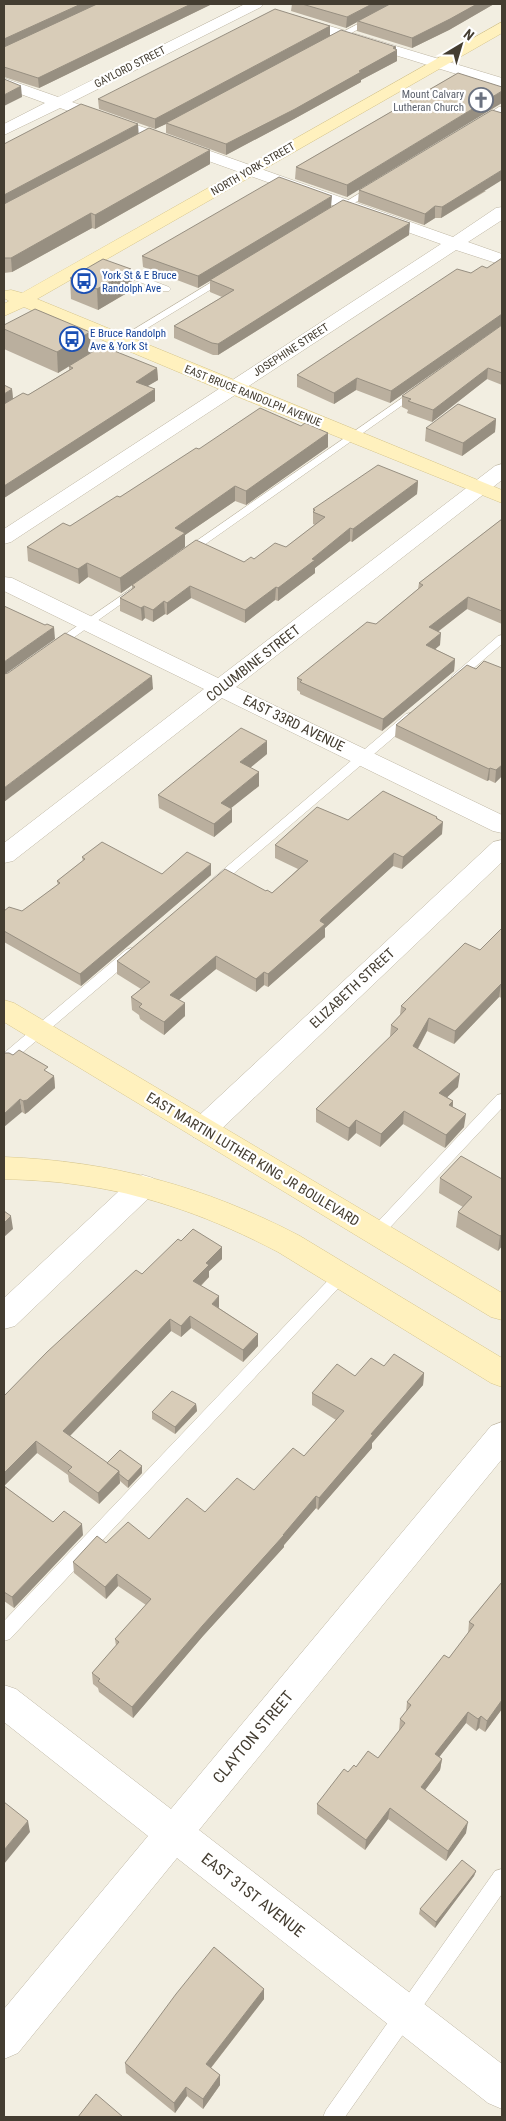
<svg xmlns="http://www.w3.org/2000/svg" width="506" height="2121" viewBox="0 0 506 2121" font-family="'Roboto Condensed',sans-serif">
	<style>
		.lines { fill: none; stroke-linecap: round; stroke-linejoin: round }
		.lane-casing { stroke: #beb6a3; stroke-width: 1 }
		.street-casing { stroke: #beb6a3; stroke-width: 1 }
		.secondary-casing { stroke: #d6c58c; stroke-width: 1 }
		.lane { fill: #fff; fill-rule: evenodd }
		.street { fill: #fff; fill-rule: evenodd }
		.secondary { fill: #fff1be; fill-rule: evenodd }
		.wall { fill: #baaf9e }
		.shaded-wall { fill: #978f81 }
		.building { fill: #d8ccb8; stroke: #978f81 }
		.labels { text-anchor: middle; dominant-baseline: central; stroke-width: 4.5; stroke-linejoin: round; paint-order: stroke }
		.far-street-label { font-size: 11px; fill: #443d31; stroke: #fff }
		.far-worship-label { font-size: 11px; fill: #5b616d; stroke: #fff; text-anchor: end }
		.far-transit-label { font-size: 11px; fill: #164399; stroke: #fff; text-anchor: start }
		.street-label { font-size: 14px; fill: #443d31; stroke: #fff }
		.near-street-label { font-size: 16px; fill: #443d31; stroke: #fff }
	</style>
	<rect width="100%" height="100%" fill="#f2eee1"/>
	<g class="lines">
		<defs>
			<g id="lane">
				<polygon points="395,4 404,4 335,42 328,40"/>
				<polygon points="499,107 502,107 502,112 486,123 480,123 480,119"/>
				<polygon points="375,184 378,185 378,189 339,212 332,210"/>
				<polygon points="114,266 169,287 171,289 169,291 163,291 111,271 110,269"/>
				<polygon points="225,274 230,277 228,279 95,360 92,361 87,358"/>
				<polygon points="418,387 421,388 421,392 190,555 182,555 181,553 182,551"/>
				<polygon points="134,587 138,588 139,590 138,592 59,648 51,648 49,646 51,644"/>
				<polygon points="502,635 502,644 461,679 453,679 451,677 453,675 498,636"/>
				<polygon points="410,713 414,714 416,717 414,720 219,886 211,886 209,883 211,880 406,714"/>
				<polygon points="131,948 136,950 138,953 136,956 9,1064 4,1065 4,1053 126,950"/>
				<polygon points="502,1094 502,1108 382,1236 377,1238 372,1236 370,1232 372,1228 497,1095"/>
				<polygon points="341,1270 346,1272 349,1276 346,1280 10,1639 4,1641 4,1621 336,1272"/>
				<polygon points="502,1869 502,1894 345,2117 323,2117 326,2110 495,1871"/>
			</g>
			<g id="street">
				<polygon points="245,4 263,4 261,7 72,102 453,237 496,208 502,207 502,220 468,242 502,254 502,265 456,250 11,542 4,544 4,529 441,244 60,108 4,135 4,124 45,103 4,88 4,78 58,97"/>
				<polygon points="293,15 502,78 502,88 288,22 286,19 288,16"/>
				<polygon points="502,464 502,480 236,687 502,815 502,833 493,831 222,698 13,861 4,863 4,843 204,689 4,591 4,577 12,578 218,678 495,466"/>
				<polygon points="502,840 502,862 213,1137 203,1140 193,1137 189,1129 193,1121 493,842"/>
				<polygon points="143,1175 153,1178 158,1186 153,1194 15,1326 4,1329 4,1298 133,1178"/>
				<polygon points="502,1422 502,1459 199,1830 502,2064 502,2109 488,2103 177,1858 18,2053 4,2059 4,2009 148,1836 4,1722 4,1685 16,1689 171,1809 491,1426"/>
			</g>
			<g id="secondary">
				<polygon points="502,22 502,33 37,299 502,490 502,503 226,392 24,307 4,316 4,304 9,301 4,298 5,291 11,290 22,293"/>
				<polygon points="4,1000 14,1003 502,1293 502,1320 491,1317 4,1022"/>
				<path d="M 4,1157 C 111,1161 204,1186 300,1236 L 502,1358 L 502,1387 L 491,1383 L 278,1252 C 215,1219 151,1195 80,1185 C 55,1181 29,1180 4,1179 Z"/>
			</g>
		</defs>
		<use href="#lane" class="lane-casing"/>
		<use href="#street" class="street-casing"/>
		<use href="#secondary" class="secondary-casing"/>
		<use href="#lane" class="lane"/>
		<use href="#street" class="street"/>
		<use href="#secondary" class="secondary"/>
	</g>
	<g class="wall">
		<polygon points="4,4 210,4 210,5 39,88 4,77"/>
		<polygon points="292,4 494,4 449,30 412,48 357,31 357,22 346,28 291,11"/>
		<polygon points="330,26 330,36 396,47 396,49 397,50 397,61 361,80 361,82 294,119 226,155 166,133 166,124 155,129 99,109 98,99"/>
		<polygon points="458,73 347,197 295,179 296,167"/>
		<polygon points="139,134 210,164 95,229 92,228 12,272 4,273 4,144"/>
		<polygon points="359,190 486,191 441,218 435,218 424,225 358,202"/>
		<polygon points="331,207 409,235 218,355 213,355 174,338 174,326 222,297 210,292 210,281 198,288 143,267 142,256"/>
		<polygon points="502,258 502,325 390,403 356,390 334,404 297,387 297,375 471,273 487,268"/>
		<polygon points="131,269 132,290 98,310 71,299 70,278"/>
		<polygon points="4,325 91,352 157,368 158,380 147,386 155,401 4,498 12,389 13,399 28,395 69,370 69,366 58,373 4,349"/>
		<polygon points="502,325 502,385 487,379 432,422 407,413 408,410 402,407 402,396"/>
		<polygon points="496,419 495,432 462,456 425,441 426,428"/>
		<polygon points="301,426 328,433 328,447 246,505 235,501 185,535 185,547 121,593 88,577 79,584 28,561 27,547 70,526 120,497 199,449"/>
		<polygon points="418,481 417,494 352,542 350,541 315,568 315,573 278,601 275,600 245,623 191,598 167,615 165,614 153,622 145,618 142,621 120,611 120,598 132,589 132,585 244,562 286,547 315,525 313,524 313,509"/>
		<polygon points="502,519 502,624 467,609 439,631 440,645 435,649 455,659 454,671 382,731 300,694 300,692 297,690 297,678 376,624 418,589 419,583"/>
		<polygon points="502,668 502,776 495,783 489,780 487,781 395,737 396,725 476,669"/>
		<polygon points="267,754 250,768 259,772 259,786 231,808 232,822 214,837 159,808 158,795"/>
		<polygon points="437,817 442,834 402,869 393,866 325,928 325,937 268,987 264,985 256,992 216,969 179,1000 185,1016 164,1035 140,1019 139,1015 132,1010 131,997 141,989 117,974 117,961 266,891 272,893 298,869 275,858 275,845 348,820"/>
		<polygon points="82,857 162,874 211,875 81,986 4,942 4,911 22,911 58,885 57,881 83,861"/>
		<polygon points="502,928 502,998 499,997 454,1044 427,1031 418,1049 458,1087 447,1097 453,1101 453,1107 464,1127 445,1148 403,1124 380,1147 356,1133 348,1141 316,1122 316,1109 390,1037 391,1025 400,1015 401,1006 480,950"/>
		<polygon points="13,1055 54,1076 55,1088 28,1112 25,1114 22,1112"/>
		<polygon points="440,1178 502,1179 502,1246 498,1251 456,1227 458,1212 463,1207 439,1193"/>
		<polygon points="181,1241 222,1247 222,1259 209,1271 209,1277 201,1286 219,1308 258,1334 258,1346 243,1362 191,1328 181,1337 171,1331 70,1436 107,1463 142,1466 142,1473 128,1488 120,1481 120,1483 99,1504 69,1482 68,1475 37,1453 4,1486 53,1522 83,1535 14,1608 4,1601 4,1396"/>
		<polygon points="384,1366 424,1373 423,1385 372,1443 372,1448 318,1510 316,1508 284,1545 284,1547 203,1636 133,1718 99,1692 98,1688 93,1684 92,1673 116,1646 115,1639 146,1605 118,1586 106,1599 74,1573 73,1562 106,1543 149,1539 205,1512 254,1490 304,1456 336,1420 312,1405 312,1393 355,1376"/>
		<polygon points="196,1404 197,1411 175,1434 152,1419 152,1412"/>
		<polygon points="502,1582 502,1709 485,1732 479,1728 476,1731 466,1723 439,1757 442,1759 440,1770 425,1790 466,1833 446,1861 388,1819 365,1850 317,1814 317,1804 348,1772 356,1767 378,1758 399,1731 400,1719 406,1712 407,1702 449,1658 468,1634 469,1622"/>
		<polygon points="476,1871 474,1876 435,1928 419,1914 420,1909"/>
		<polygon points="264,1989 264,1999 211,2068 220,2075 220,2085 203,2109 187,2096 175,2113 126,2073 125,2063"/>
	</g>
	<g class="shaded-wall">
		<polygon points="81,4 104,4 4,50 4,39"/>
		<polygon points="191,4 210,4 210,5 39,88 38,78"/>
		<polygon points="372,4 391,4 358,21 357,22 346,28 347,17"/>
		<polygon points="477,4 494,4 449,30 412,48 412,38"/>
		<polygon points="330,26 330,37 166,123 166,124 155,129 155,119"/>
		<polygon points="396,47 395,52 397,50 397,61 361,80 361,82 294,119 226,155 226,144 359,71"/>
		<polygon points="21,86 22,97 4,106 4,95"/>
		<polygon points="502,91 502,103 347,197 347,185"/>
		<polygon points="138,124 139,138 4,210 4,195"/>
		<polygon points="210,150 210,164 95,229 95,215"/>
		<polygon points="502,170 502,180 441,218 442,207"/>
		<polygon points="332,196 331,207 198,288 198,276"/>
		<polygon points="435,206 435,218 424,225 425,214"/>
		<polygon points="91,213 92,228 12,272 11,258"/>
		<polygon points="410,223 409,235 218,355 218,344"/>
		<polygon points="131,269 132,290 98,310 97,289"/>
		<polygon points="502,314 502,325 390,403 391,391"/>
		<polygon points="90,332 91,353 58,373 57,352"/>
		<polygon points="157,368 158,380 136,393 136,382"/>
		<polygon points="488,368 487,379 432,422 433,410"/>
		<polygon points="357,378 356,390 334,404 334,393"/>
		<polygon points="12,389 13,400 4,406 4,394"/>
		<polygon points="155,389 155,401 4,498 4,486"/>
		<polygon points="496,419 495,432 462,456 463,443"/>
		<polygon points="328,433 328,447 246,505 246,491"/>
		<polygon points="418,481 417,494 352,542 353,529"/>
		<polygon points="235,486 235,501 185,535 185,547 121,593 120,578 175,528"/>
		<polygon points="350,528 350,541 315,568 315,573 278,601 278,588 312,559"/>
		<polygon points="87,563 88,577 79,584 78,569"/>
		<polygon points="190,586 191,598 167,615 167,603"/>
		<polygon points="276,587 275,600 245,623 245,610"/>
		<polygon points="468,597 467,609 428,639 429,627"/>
		<polygon points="164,601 165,614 153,622 153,610"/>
		<polygon points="144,606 145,618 142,621 141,608"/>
		<polygon points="54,627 55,639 4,675 4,662"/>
		<polygon points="441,633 440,645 425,658 426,645"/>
		<polygon points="455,659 454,671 382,731 383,719"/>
		<polygon points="152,676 153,689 4,802 4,788"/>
		<polygon points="267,741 267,754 240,776 240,762"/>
		<polygon points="502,765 502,776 495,783 496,770"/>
		<polygon points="490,768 489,780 487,781 489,769"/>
		<polygon points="259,772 259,786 221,816 221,803"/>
		<polygon points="232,809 232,822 214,837 214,824"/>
		<polygon points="437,817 436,827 443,822 442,834 402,869 403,857"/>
		<polygon points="394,853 393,866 325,928 325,937 268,987 268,974 320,921 321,919"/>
		<polygon points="211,864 211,875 81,986 80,974"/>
		<polygon points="216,956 216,969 170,1007 170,995"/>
		<polygon points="264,972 264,985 256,992 256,979"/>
		<polygon points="501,984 499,997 454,1044 455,1031"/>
		<polygon points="185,1003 185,1016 164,1035 164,1022"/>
		<polygon points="429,1018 427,1031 412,1059 413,1046"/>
		<polygon points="460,1074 458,1087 438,1106 439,1093"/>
		<polygon points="54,1076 55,1088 28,1112 25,1114 23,1101"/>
		<polygon points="20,1099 22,1112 4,1127 4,1114"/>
		<polygon points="453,1101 452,1114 449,1105"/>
		<polygon points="404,1111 403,1124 380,1147 381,1134"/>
		<polygon points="466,1114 464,1127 445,1148 446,1135"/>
		<polygon points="356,1120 356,1133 348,1141 349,1128"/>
		<polygon points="11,1216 13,1229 4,1237 4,1223"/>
		<polygon points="502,1234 502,1246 498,1251 500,1236"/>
		<polygon points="222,1247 222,1259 209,1271 209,1277 193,1293 193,1281 206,1263"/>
		<polygon points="219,1296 219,1308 212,1304"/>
		<polygon points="190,1316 191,1328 181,1337 181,1326"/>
		<polygon points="170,1319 171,1331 64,1442 63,1431"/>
		<polygon points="258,1334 258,1346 243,1362 243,1350"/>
		<polygon points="424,1373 423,1385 372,1443 372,1448 318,1510 319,1498 371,1434"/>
		<polygon points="196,1404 197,1411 175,1434 175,1427"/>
		<polygon points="36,1441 37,1453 4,1486 4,1473"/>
		<polygon points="142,1466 142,1473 128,1488 128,1481"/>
		<polygon points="119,1471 120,1483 99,1504 98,1493"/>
		<polygon points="316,1496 316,1508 284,1545 284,1547 203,1636 133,1718 132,1707 203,1625"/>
		<polygon points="82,1524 83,1535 14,1608 12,1597"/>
		<polygon points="117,1574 118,1586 106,1599 105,1587"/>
		<polygon points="502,1700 502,1709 485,1732 487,1721"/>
		<polygon points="468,1712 466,1723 433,1765 435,1754"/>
		<polygon points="481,1716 479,1728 476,1731 478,1719"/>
		<polygon points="442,1759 440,1770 419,1798 421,1787"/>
		<polygon points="390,1808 388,1819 365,1850 366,1840"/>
		<polygon points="28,1821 30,1832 4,1864 4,1850"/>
		<polygon points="468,1822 466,1833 446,1861 448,1851"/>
		<polygon points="476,1871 474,1876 435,1928 436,1922"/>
		<polygon points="264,1989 264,1999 206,2074 206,2064"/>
		<polygon points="220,2075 220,2085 203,2109 203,2099"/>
		<polygon points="186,2087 187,2096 175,2113 174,2103"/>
	</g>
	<g class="building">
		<polygon points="4,4 81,4 4,39"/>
		<polygon points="97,4 191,4 38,78 4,67 4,47"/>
		<polygon points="302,4 372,4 347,17"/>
		<polygon points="390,4 477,4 450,19 412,38 358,21"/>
		<polygon points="275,9 330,26 155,119 98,99"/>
		<polygon points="341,30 396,47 393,48 397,50 359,71 361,72 295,109 226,144 166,123"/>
		<polygon points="458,73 502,87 502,91 347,185 296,167"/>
		<polygon points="4,79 21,86 4,95"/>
		<polygon points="81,104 138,124 4,195 4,144"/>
		<polygon points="492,110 502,113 502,170 442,207 435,206 425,214 359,190"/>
		<polygon points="149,128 210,150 95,215 91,213 11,258 4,258 4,204"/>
		<polygon points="279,177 332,196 198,276 142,256"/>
		<polygon points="343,200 410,223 218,344 212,343 174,326 234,290 210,280"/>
		<polygon points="502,258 502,314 391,391 357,378 334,393 297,375 457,269 471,273 482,266 487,268"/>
		<polygon points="103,259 131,269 97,289 70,278"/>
		<polygon points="35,309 90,332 57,352 4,329 4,325"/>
		<polygon points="502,325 502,373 488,368 433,410 408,401 411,399 402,396"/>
		<polygon points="102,346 157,368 136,382 155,389 4,486 4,404 23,393 28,395 73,368 69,366"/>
		<polygon points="4,385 12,389 4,394"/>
		<polygon points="458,404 496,419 463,443 426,428"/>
		<polygon points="260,408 301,426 305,423 328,433 246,491 235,486 175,528 185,533 120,578 87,563 78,569 27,547 63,523 70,526 117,496 120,497 196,448 199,449"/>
		<polygon points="378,465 418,481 353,529 350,528 312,559 315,560 278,588 276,587 245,610 190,586 167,603 164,601 153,610 144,606 141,608 120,598 135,587 132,585 196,540 244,562 251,557 254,559 275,543 286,547 325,517 313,512 315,510 313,509"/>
		<polygon points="502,519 502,611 468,597 429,627 441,633 426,645 455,659 383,719 300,682 302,680 297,678 367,622 376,624 423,585 419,583"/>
		<polygon points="4,606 45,625 47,624 54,627 4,662"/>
		<polygon points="65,633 152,676 4,788 4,674 8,673"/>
		<polygon points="484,661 502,668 502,765 496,770 490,768 489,769 396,725 467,665 476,669"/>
		<polygon points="241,728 267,741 240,762 259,772 221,803 232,809 214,824 158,795"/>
		<polygon points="383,791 437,817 436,818 443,822 403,857 394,853 321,919 320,921 325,924 268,974 264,972 256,979 216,956 170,995 185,1003 164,1022 139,1007 142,1004 131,997 150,982 117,961 225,869 266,891 267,890 272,893 308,861 275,845 317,807 348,820"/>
		<polygon points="102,842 162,874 187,852 211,864 80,974 4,931 4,911 9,907 22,911 60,883 57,881 85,859 82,857"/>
		<polygon points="502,928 502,984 501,984 455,1031 429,1018 413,1046 460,1074 439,1093 453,1101 449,1105 466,1114 446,1135 404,1111 381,1134 356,1120 349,1128 316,1109 398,1029 391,1025 406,1009 401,1006 465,943 480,950"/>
		<polygon points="19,1050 48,1067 44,1070 54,1076 27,1100 23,1101 20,1099 4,1114 4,1053 9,1053 13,1055"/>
		<polygon points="461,1156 502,1179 502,1234 500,1236 458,1212 472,1197 440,1178"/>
		<polygon points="4,1211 11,1216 4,1223"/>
		<polygon points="193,1229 222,1247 206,1263 209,1265 193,1281 219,1296 212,1304 258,1334 243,1350 190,1316 181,1326 170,1319 63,1431 119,1471 98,1493 68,1471 72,1467 36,1441 4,1473 4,1396 47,1352 136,1270 142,1274 178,1239 181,1241"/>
		<polygon points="394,1354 424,1373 371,1434 373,1435 319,1498 316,1496 283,1535 284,1535 203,1625 132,1707 98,1681 100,1679 92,1673 119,1642 115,1639 151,1599 117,1574 105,1587 73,1562 97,1536 106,1543 128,1522 149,1539 187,1498 205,1512 237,1478 254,1490 293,1448 304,1456 344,1411 312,1393 337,1364 355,1376 371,1358 384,1366"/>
		<polygon points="172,1391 196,1404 175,1427 152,1412"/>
		<polygon points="120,1450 142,1466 128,1481 119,1474 119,1471 107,1463"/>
		<polygon points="4,1486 53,1522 64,1511 82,1524 12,1597 4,1592"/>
		<polygon points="502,1582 502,1700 487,1721 481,1716 478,1719 468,1712 435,1754 442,1759 421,1787 468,1822 448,1851 390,1808 366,1840 317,1804 344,1769 348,1772 354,1765 356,1767 368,1751 378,1758 405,1723 400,1719 411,1705 407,1702 444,1655 449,1658 474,1625 469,1622"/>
		<polygon points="4,1802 28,1821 4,1850"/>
		<polygon points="462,1860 476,1871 436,1922 420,1909"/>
		<polygon points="214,1947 264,1989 206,2064 220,2075 203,2099 186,2087 174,2103 125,2063 176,1994"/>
		<polygon points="96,2094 123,2117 78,2117"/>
	</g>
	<defs>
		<symbol id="church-ring" viewBox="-11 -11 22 22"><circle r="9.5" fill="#fff" stroke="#6b7280" stroke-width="1.5"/><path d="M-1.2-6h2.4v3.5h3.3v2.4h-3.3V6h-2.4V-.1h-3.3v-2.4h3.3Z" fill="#6b7280"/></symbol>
		<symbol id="bus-ring" viewBox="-11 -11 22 22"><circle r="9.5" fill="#fff" stroke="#1a4fb4" stroke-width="1.5"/><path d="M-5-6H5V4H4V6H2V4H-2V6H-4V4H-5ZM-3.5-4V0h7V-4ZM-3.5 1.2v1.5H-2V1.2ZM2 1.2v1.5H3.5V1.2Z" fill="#1a4fb4"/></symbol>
	</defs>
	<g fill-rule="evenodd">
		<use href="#church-ring" x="467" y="86" width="28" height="28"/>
		<use href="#bus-ring" x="70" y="267" width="28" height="28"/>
		<use href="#bus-ring" x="58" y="325" width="28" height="28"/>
	</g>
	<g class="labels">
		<g class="far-street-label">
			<text transform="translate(130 67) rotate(-27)">GAYLORD STREET</text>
			<text transform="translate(253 169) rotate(-30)">NORTH YORK STREET</text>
			<text transform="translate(291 350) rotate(-33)">JOSEPHINE STREET</text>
			<text transform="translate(253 396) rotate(22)">EAST BRUCE RANDOLPH AVENUE</text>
		</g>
		<g class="far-worship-label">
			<text x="464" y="94">Mount Calvary<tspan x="464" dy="13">Lutheran Church</tspan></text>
		</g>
		<g class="far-transit-label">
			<text x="102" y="275">York St &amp; E Bruce<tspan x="102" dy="13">Randolph Ave</tspan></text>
			<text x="90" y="333">E Bruce Randolph<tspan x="90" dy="13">Ave &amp; York St</tspan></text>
		</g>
		<g class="street-label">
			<text transform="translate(253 663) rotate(-38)">COLUMBINE STREET</text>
			<text transform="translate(294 723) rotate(26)">EAST 33RD AVENUE</text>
			<text transform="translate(352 988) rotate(-43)">ELIZABETH STREET</text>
			<text transform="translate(253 1159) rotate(31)">EAST MARTIN LUTHER KING JR BOULEVARD</text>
		</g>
		<g class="near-street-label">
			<text transform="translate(253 1737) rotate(-50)">CLAYTON STREET</text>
			<text transform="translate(253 1895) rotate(38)">EAST 31ST AVENUE</text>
		</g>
	</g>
	<rect width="506" height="2121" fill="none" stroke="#443d31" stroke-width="10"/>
	<g transform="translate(461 45) rotate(38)" stroke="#ffffff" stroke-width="4" paint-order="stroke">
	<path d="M0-4L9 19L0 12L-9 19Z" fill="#443d31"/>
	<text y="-8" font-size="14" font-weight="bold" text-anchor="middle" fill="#443d31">N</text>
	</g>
</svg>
